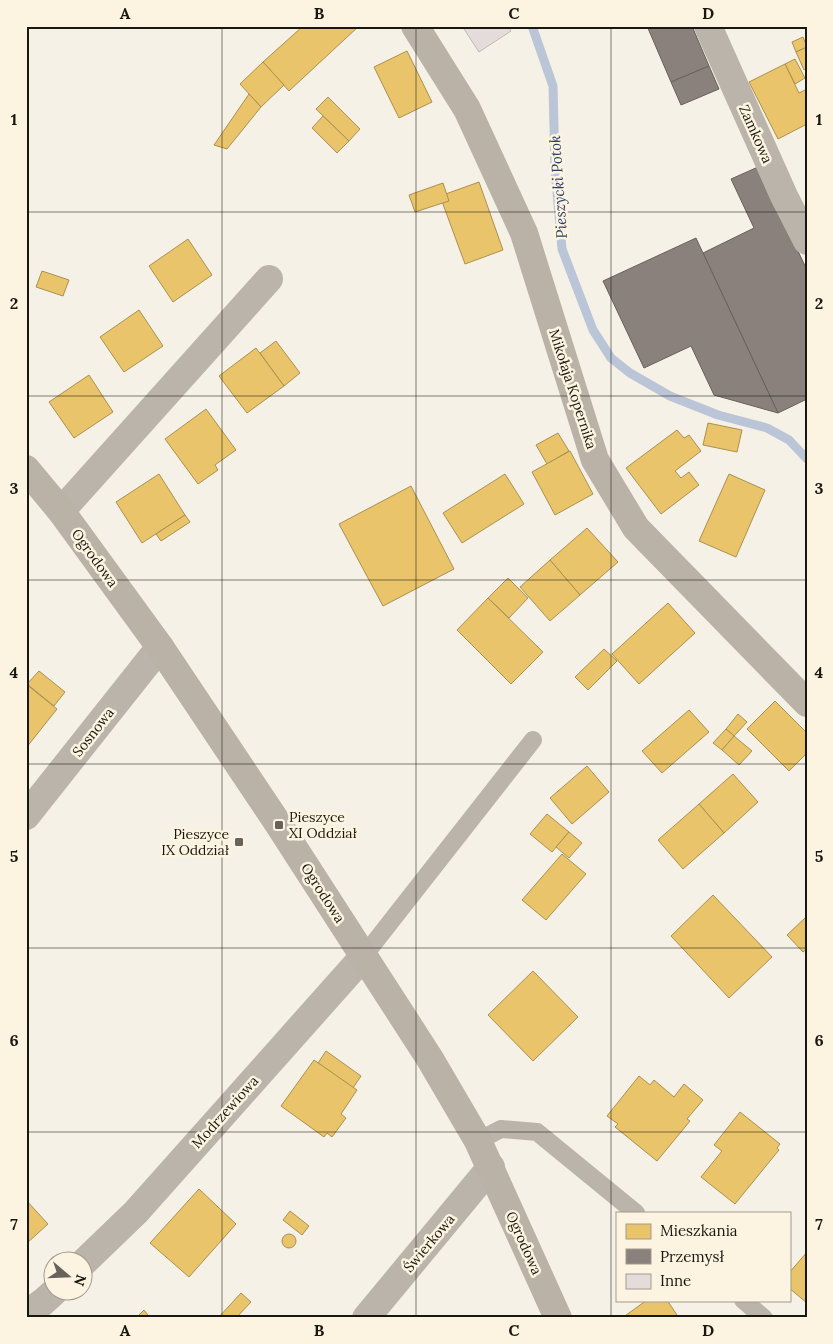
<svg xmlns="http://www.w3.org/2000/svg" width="833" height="1344" viewBox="0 0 833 1344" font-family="Lora,serif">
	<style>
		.homes { fill: #e9c46a; stroke: #ab904f }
		.industry { fill: #8a817c; stroke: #68615c }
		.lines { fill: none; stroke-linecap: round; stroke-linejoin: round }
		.stream { stroke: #bac5d7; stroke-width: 9 }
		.building { fill: #e4dcdb; stroke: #bfbab7 }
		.lane { stroke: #bbb4aa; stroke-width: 18 }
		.street { stroke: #bbb4aa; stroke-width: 28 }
		.secondary { stroke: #bab2a7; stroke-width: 28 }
		.grid { fill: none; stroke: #1a1710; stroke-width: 1; stroke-opacity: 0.55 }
		.poi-dot { fill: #67635b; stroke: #fcf3e0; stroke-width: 2 }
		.labels { text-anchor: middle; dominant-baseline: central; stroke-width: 5; stroke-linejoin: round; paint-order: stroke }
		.street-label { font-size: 14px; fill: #1a1710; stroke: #fcf3e0 }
		.poi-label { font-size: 14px; fill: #1a1710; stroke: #fcf3e0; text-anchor: start }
		.water-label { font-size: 15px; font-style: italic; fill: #293e68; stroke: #fcf3e0 }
		.neatline { fill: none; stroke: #1a1710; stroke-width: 2 }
		.grid-label { font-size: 16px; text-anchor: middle; font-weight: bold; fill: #1a1710 }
	</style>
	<rect width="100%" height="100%" fill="#f6f1e6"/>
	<g class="homes">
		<polygon points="303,26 359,26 289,91 263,62"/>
		<polygon points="803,37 807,47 796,52 792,42"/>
		<polygon points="807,47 807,68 804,70 796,52"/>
		<polygon points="407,51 432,102 399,118 374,67"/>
		<polygon points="795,59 805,78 795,84 785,64"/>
		<polygon points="263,62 284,85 261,107 240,84"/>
		<polygon points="785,64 799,93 807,89 807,124 778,139 749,82"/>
		<polygon points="249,94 261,107 227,149 214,145"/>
		<polygon points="328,97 360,129 349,141 316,109"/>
		<polygon points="323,116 349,141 337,153 312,128"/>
		<polygon points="479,182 503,250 465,264 440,196"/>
		<polygon points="443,183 449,201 415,212 409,195"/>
		<polygon points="188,239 212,275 173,302 149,266"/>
		<polygon points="42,271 69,280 63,296 36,287"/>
		<polygon points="139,310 163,346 124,372 100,337"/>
		<polygon points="276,341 300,373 284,386 260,353"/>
		<polygon points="256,348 284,386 247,413 219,376"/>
		<polygon points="89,375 113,412 74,438 49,402"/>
		<polygon points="206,409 236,450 215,465 218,470 198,484 165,439"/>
		<polygon points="708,423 742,430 737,452 703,445"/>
		<polygon points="677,430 684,438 689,435 701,451 675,471 681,478 689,472 699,485 661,514 626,468"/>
		<polygon points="558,433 569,451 547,464 536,445"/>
		<polygon points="570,451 593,494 555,515 532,472"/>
		<polygon points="159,474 185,515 142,543 116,502"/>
		<polygon points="505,474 524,504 462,543 443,513"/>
		<polygon points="729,474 765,490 736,557 699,541"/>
		<polygon points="411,486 454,569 383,606 339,524"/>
		<polygon points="185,515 190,522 161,541 156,534"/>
		<polygon points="587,528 618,562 580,595 550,560"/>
		<polygon points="550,560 580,595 550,621 520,587"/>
		<polygon points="508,578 528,598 509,618 488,598"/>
		<polygon points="488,598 543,652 511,684 457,630"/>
		<polygon points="668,603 695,633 639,684 612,654"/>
		<polygon points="604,649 617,661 588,690 575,677"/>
		<polygon points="39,671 65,692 54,706 27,684"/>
		<polygon points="26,684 57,709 26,748"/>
		<polygon points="775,701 807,733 807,753 789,771 747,729"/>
		<polygon points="689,710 709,732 662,773 642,751"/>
		<polygon points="738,714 747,722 734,736 726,729"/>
		<polygon points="726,729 734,736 722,750 713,743"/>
		<polygon points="734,736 752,751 739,765 722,750"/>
		<polygon points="587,766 609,792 572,824 550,798"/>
		<polygon points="733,774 758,802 724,833 699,804"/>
		<polygon points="699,804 724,833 683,869 658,840"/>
		<polygon points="547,814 569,832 552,852 530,834"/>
		<polygon points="569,832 582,843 569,858 556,847"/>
		<polygon points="562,854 586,874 546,920 522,900"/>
		<polygon points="713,895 772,957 729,998 671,936"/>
		<polygon points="805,918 807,919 807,949 803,952 787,935"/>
		<polygon points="533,971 578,1017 533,1061 488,1015"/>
		<polygon points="326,1051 361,1076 353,1088 318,1063"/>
		<polygon points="314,1060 357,1090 341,1114 346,1118 332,1137 327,1133 324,1137 281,1106"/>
		<polygon points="639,1076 650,1085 654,1080 674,1097 684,1084 703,1100 687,1119 690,1121 657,1161 615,1127 618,1124 607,1116"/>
		<polygon points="740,1112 780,1144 777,1148 779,1150 735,1204 701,1177 722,1151 714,1145"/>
		<polygon points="199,1189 236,1224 189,1277 150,1243"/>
		<polygon points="26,1200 48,1224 26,1244"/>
		<polygon points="290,1211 309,1226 302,1235 283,1220"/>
		<circle cx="289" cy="1241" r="7"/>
		<polygon points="807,1252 807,1303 789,1288 789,1273"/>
		<polygon points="241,1293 251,1302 236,1318 218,1318"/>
		<polygon points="647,1300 667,1300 679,1318 622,1318"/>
		<polygon points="144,1310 150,1318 136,1318"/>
	</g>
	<g class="industry">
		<polygon points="647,26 692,26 709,66 671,82"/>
		<polygon points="709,66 719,89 681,105 671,82"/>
		<polygon points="758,167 807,270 807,399 778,413 703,253 754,228 731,179"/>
		<polygon points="696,238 703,253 778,413 714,395 691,346 644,368 603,281"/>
	</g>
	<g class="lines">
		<polyline class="stream" points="532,26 553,86 555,169 562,249 593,330 611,358 630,373 670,396 718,415 767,428 789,440 807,459"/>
	</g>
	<polygon class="building" points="462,26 508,26 511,31 479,52"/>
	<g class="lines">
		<g class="lane">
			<polyline points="363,957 533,740"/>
			<polyline points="478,1141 501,1129 537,1132 636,1213"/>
			<polyline points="743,1300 764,1318"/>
		</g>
		<g class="street">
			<polyline points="708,26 784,196 807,241"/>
			<polyline points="61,511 269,279"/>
			<polyline points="26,816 160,647"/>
			<polyline points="82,1264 136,1212 363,957"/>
			<polyline points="26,1314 43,1302 54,1292"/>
			<polyline points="366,1318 491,1167"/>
		</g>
		<g class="secondary">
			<polyline points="415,26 467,109 524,233 595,460 636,528 807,703"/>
			<polyline points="26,469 61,511 160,647 279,825 430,1059 478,1141 558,1318"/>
		</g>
	</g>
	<path class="grid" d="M 222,26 L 222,1318M 416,26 L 416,1318M 611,26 L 611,1318M 26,212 L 807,212M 26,396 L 807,396M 26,580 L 807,580M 26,764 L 807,764M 26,948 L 807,948M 26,1132 L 807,1132"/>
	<g class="poi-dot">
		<rect x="274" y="820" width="10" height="10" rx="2.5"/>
		<rect x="234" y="837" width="10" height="10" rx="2.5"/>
	</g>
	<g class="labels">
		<g class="street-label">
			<text transform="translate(756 134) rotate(66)">Zamkowa</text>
			<text transform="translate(573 389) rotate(72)">Mikołaja Kopernika</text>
			<text transform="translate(95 558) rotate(54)">Ogrodowa</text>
			<text transform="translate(93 732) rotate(-52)">Sosnowa</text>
			<text transform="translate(323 893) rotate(57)">Ogrodowa</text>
			<text transform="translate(225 1112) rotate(-48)">Modrzewiowa</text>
			<text transform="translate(429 1243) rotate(-50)">Świerkowa</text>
			<text transform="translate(524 1243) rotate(66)">Ogrodowa</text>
		</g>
		<g class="poi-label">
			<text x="289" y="817">Pieszyce<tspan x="289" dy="16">XI Oddział</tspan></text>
			<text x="229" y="834" text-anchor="end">Pieszyce<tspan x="229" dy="16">IX Oddział</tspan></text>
		</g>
		<g class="water-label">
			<text transform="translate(558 187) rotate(-94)">Pieszycki Potok</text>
		</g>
	</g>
	<rect width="833" height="1344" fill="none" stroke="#fcf3e0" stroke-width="55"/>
	<rect x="616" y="1212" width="175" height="90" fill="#fcf3e0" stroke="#a29b8d"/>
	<rect x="626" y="1224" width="25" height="15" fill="#e9c46a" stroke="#a29b8d"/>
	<text x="660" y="1236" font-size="15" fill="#1a1710">Mieszkania</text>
	<rect x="626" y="1249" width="25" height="15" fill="#8a817c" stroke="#a29b8d"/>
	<text x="660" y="1262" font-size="15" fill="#1a1710">Przemysł</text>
	<rect x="626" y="1274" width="25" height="15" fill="#e4dcdb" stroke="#a29b8d"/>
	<text x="660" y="1286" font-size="15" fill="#1a1710">Inne</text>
	<g transform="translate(68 1276) rotate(109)"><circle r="24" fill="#fcf3e0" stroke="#a29b8d"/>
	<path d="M0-4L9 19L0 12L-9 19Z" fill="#67635b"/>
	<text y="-8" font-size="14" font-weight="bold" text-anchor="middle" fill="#1a1710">N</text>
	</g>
	<rect x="28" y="28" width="778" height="1288" class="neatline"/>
	<g class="grid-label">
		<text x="125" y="19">A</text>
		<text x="319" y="19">B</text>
		<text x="514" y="19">C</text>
		<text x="708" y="19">D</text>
		<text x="14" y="125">1</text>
		<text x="819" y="125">1</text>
		<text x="14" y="309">2</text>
		<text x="819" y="309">2</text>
		<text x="14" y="494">3</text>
		<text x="819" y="494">3</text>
		<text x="14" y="678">4</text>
		<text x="819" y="678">4</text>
		<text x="14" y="862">5</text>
		<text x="819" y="862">5</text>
		<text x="14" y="1046">6</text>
		<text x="819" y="1046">6</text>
		<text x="14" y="1230">7</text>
		<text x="819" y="1230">7</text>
		<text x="125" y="1336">A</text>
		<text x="319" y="1336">B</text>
		<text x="514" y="1336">C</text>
		<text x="708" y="1336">D</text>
	</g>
</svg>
